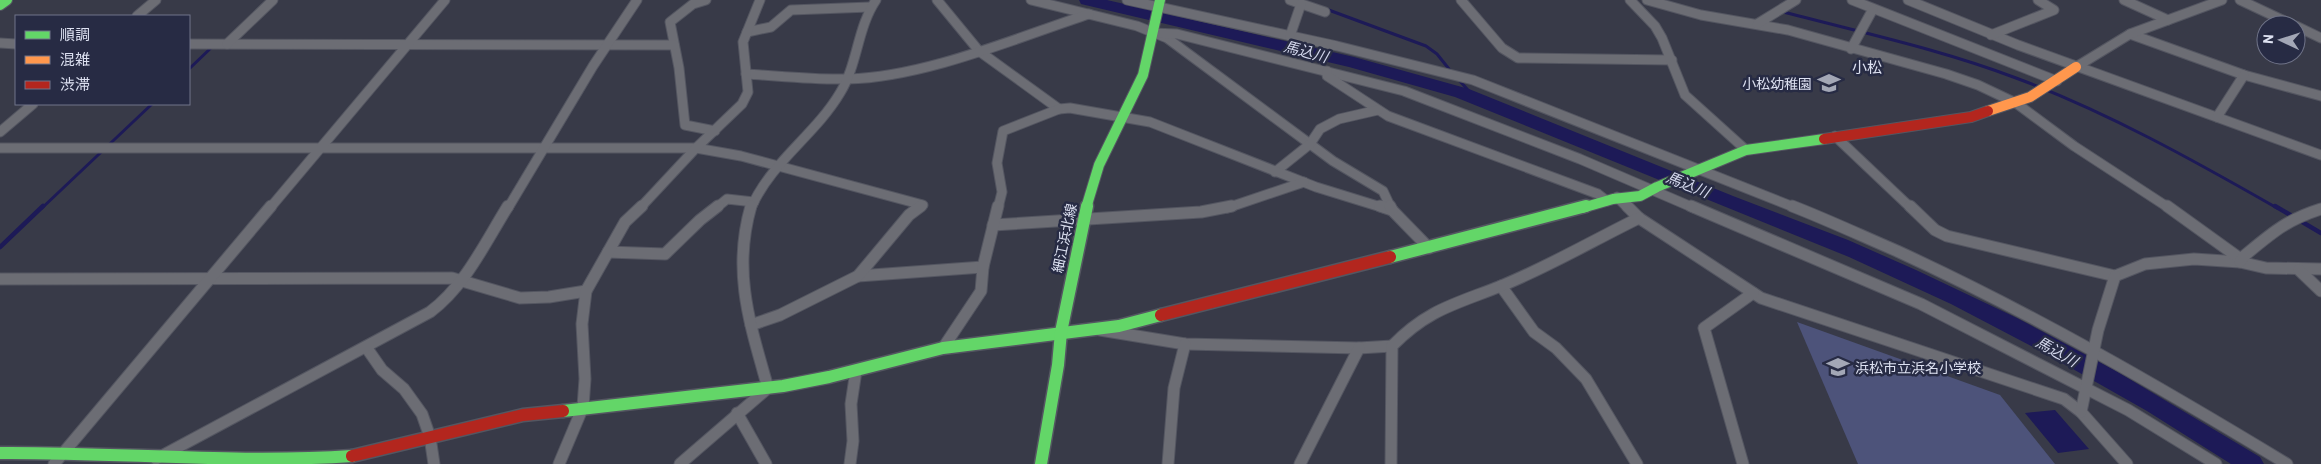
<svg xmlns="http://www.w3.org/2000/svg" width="2321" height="464" viewBox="0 0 2321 464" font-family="Barlow,'Noto Sans JP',sans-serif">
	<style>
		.green { fill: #4d537a }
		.water { fill: #1d1a57 }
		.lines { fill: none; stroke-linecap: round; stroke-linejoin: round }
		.stream-far1 { stroke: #1d1a57; stroke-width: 3 }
		.stream { stroke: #1d1a57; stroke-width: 4.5 }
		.river { fill: #1d1a57; fill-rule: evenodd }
		.street-far1-casing { stroke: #545661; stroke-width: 11 }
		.street-casing { stroke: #545661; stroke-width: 13 }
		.fast-far1-casing { stroke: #545661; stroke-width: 12 }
		.fast-casing { stroke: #545661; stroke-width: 15 }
		.slow-casing { stroke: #545661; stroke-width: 12 }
		.jam-far1-casing { stroke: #545661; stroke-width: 12 }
		.jam-casing { stroke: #545661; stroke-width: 15 }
		.street-far1 { stroke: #6c6d74; stroke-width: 9 }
		.street { stroke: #6c6d74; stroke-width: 11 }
		.fast-far1 { stroke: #63d668; stroke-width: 10 }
		.fast { stroke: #63d668; stroke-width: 12 }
		.slow { stroke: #ff974d; stroke-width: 10 }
		.jam-far1 { stroke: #b3261e; stroke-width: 10 }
		.jam { stroke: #b3261e; stroke-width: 12 }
		.labels { text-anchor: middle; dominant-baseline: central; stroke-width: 5; stroke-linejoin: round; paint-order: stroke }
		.poi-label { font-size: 14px; fill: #dde1f1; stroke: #272b44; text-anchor: end }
		.street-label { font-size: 14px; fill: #dde1f1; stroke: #272b44 }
		.water-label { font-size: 15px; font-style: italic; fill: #d4d8ed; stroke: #272b44 }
		.neighbourhood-label { font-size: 15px; fill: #dde1f1; stroke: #272b44 }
	</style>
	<rect width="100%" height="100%" fill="#383a48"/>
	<polygon class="green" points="1797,322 2000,395 2055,464 1858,464"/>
	<polygon class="water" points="2055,410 2089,449 2058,453 2025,413"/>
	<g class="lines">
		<g class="stream-far1">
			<polyline points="1326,9 1426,46 1437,54 1449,69"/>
			<path d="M 1780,11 C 1859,32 1940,49 2016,78 C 2107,112 2193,160 2277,208"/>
			<polyline points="189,69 213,46"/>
			<polyline points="1459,80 1475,98"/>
			<polyline points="42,208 152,104"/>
		</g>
		<g class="stream">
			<polyline points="2275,206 2321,233"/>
			<polyline points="0,247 43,206"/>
		</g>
		<polygon class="river" points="1079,0 1107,0 1354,57 1469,89 1733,196 1848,240 1916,270 2017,318 2116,371 2260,457 2264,464 2231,464 2147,411 2050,356 1951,304 1849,257 1455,97 1349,67 1081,4"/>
		<defs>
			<g id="street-far1">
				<polyline points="706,0 693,4 670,22 679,68 685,125 715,131"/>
				<polyline points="937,0 979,51 1059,109"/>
				<polyline points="1031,0 1137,26 1167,38 1333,161 1383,191 1391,208"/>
				<polyline points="1127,0 1337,46 1473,80 1796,208"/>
				<polyline points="1290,0 1325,12"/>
				<polyline points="1461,0 1502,48 1518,58 1672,60"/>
				<polyline points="1630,0 1655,26 1662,38 1685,95 1746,150"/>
				<polyline points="1647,0 1701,15 1788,30 1946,74 1978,85 2016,103 2074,146 2169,208"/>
				<polyline points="1852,0 2057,81"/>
				<polyline points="1908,0 2018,45 2321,155"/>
				<polyline points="2124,0 2168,20"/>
				<polyline points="2240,0 2293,25"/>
				<polyline points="137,16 156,0"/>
				<polyline points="1757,24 1796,0"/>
				<polyline points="2296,26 2321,38"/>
				<polyline points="747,32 771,27 791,10 870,7"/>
				<polyline points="1152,33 1177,34 1404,91 1580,159 1694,208"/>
				<polyline points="2130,34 2244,75 2321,96"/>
				<polyline points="1991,35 2054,10 2038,0"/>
				<polyline points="1290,36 1301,4"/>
				<polyline points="0,43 16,44"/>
				<polyline points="189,44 674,45"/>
				<polyline points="227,44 273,0"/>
				<polyline points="1851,49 1873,9"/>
				<polyline points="2076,67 2130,34 2222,0"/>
				<polyline points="1327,71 1327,76 1388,116 1598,194 1607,201"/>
				<path d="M 746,74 C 780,76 814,80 848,79 C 925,77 1016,38 1089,14"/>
				<polyline points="2217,117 2244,75"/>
				<polyline points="0,132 33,104"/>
				<polyline points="1835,136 1911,208"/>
				<polyline points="0,148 696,148 741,156 923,205 919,208"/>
				<polyline points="1275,172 1310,144 1320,129 1339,119 1378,110"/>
				<polyline points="1617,197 1628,208"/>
				<polyline points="270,208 445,0"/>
				<polyline points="508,208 593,66 637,0"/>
				<polyline points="640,208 696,148 742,104 748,92 743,42 760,0"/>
				<polyline points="716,208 727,199 754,202"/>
				<path d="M 751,208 C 771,162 815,135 840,93 C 858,64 857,28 876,0"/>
				<polyline points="998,208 1002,192 997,163 1003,131 1059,109 1070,108 1150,122 1316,187 1384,208"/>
				<polyline points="1227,208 1304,182"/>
			</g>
			<g id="street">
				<polyline points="1380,206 1392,210 1429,248"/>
				<polyline points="1390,206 1392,210"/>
				<polyline points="1627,206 1639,218 1761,298 2064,399 2081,412 2127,464"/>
				<polyline points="1691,206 1921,304 2128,410 2216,464"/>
				<path d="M 1792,206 C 1828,220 1862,236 1897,251 C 2032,313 2160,387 2287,464"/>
				<polyline points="1910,206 1935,230 1947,236 2115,276 2145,264 2194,259 2240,262 2266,268 2321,269"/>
				<polyline points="2167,206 2242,260"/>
				<polyline points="993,225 1201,212 1232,206"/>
				<polyline points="608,252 665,254 700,220 718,206"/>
				<path d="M 2240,262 L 2244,256 C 2272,233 2286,220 2321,209"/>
				<polyline points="2299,270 2321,291"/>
				<polyline points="858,276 983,267"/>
				<polyline points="0,279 452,278 520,298 549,297 586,291"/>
				<polyline points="1501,286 1534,332 1556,348 1586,379 1637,464"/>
				<polyline points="751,325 780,315 858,276 909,215 921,206"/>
				<polyline points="1100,330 1185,344 1359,348 1392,346"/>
				<polyline points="366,347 382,370 404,389 422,414 430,437 434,464"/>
				<polyline points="943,348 981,291 983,267 998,206"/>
				<polyline points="2081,412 2098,330 2115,276"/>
				<polyline points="737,413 766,464"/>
				<path d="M 156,459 L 430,312 C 465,286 485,243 508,206"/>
				<polyline points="54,464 271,206"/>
				<polyline points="559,464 583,407 585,379 582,324 586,291 625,222 642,206"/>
				<path d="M 680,464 L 768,388 C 750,324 732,272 751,206"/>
				<polyline points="850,464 853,441 851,404 856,371"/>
				<polyline points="1168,464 1174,388 1185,344"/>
				<polyline points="1300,464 1359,348"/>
				<path d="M 1391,464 L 1392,346 C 1428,309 1456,304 1501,286 C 1548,267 1594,240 1639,218"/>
				<polyline points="1743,464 1704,328 1753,293"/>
			</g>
			<g id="fast-far1">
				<polyline points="0,5 7,0"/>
				<polyline points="1086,208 1099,165 1143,75 1160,0"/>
				<polyline points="1582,208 1613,199 1640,196 1657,187 1746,150 1824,139"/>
			</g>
			<g id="fast">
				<polyline points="1390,257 1586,206"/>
				<polyline points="563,411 783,386 829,377 943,348 1119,326 1161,315"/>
				<path d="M 0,453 C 118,452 234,464 352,456"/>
				<polyline points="1041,464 1058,365 1061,332 1087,206"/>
			</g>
			<polyline id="slow" points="1988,111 2030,97 2076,67"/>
			<polyline id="jam-far1" points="1824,139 1971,117 1988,111"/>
			<g id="jam">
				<polyline points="1161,315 1390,257"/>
				<polyline points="352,456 523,415 563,411"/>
			</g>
		</defs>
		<use href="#street-far1" class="street-far1-casing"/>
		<use href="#street" class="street-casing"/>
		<use href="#fast-far1" class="fast-far1-casing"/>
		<use href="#fast" class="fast-casing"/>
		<use href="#slow" class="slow-casing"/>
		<use href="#jam-far1" class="jam-far1-casing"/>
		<use href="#jam" class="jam-casing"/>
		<use href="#street-far1" class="street-far1"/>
		<use href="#street" class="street"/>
		<use href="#fast-far1" class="fast-far1"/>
		<use href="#fast" class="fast"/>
		<use href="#slow" class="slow"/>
		<use href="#jam-far1" class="jam-far1"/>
		<use href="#jam" class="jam"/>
	</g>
	<defs>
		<symbol id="school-bare" viewBox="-9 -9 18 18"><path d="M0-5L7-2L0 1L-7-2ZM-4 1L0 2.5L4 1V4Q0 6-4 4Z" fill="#a3a7b6" stroke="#272b44" stroke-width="2.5" paint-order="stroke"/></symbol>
	</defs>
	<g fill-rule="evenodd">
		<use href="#school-bare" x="1813" y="67" width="32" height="32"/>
		<use href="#school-bare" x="1822" y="351" width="32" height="32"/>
	</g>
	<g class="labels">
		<g class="poi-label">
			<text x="1812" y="83">小松幼稚園</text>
			<text x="1855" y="367" text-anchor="start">浜松市立浜名小学校</text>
		</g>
		<g class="street-label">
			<text transform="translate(1064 238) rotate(-78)">細江浜北線</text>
		</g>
		<g class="water-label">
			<text transform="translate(1306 51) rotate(15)">馬込川</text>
			<text transform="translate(1688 184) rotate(22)">馬込川</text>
			<text transform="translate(2057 351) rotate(29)">馬込川</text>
		</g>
		<g class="neighbourhood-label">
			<text x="1867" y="67">小松</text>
		</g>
	</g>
	<rect x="15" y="15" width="175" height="90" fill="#272b44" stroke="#707489"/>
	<rect x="25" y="31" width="25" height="8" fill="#63d668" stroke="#707489"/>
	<text x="60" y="40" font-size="15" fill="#dde1f1">順調</text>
	<rect x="25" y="56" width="25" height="8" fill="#ff974d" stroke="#707489"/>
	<text x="60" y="65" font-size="15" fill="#dde1f1">混雑</text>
	<rect x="25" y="81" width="25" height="8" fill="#b3261e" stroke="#707489"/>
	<text x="60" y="90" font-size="15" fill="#dde1f1">渋滞</text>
	<g transform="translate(2281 40) rotate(274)"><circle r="24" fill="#272b44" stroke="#707489"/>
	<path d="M0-4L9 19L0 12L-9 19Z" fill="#a3a7b6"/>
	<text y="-8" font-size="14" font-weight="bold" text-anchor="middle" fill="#dde1f1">N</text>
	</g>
</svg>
